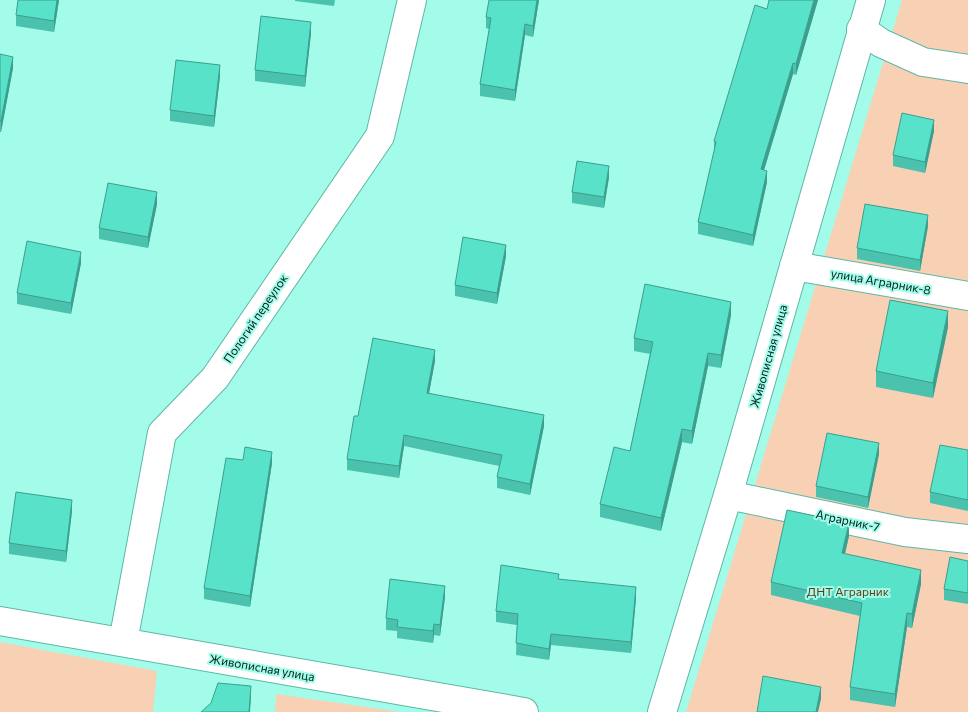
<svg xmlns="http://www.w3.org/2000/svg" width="968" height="712" viewBox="0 0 968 712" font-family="Commissioner,sans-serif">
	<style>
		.green { fill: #f8d1b4 }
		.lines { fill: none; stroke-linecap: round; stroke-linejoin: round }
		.minor-casing { stroke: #5eb7a6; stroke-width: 30 }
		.minor { stroke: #fff; stroke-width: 28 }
		.wall { fill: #4bc2ad }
		.shaded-wall { fill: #3d9e8d }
		.building { fill: #57e2c9; stroke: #3d9e8d }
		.labels { text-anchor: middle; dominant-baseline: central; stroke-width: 4; stroke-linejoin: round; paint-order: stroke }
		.street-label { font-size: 12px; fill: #021f1a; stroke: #a3fce9 }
		.park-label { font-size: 12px; fill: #633a17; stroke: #a3fce9 }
	</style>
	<rect width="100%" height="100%" fill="#a3fce9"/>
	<g class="green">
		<polygon points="902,0 968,0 968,712 686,712"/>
		<polygon points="0,642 157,671 153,712 0,712"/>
		<polygon points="276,694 401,712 275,712"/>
	</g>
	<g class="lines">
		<defs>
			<g id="minor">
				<polyline points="861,29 881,43 923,62 968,69"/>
				<polyline points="794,266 968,296"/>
				<polyline points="728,495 905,532 968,539"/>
				<polyline points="0,621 524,712"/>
				<polyline points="123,642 162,433 215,378 380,136 412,0"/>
				<polyline points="662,712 728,495 871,0"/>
			</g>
		</defs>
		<use href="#minor" class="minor-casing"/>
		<use href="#minor" class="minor"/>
	</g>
	<g class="wall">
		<polygon points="59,0 54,32 16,26 16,15"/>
		<polygon points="295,0 335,0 334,6 295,1"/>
		<polygon points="539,0 533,37 525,35 515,101 480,96 480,84 489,29 486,28 486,17"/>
		<polygon points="818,0 796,75 793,74 764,170 767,182 753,246 698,234 698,222 714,152 714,141 767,9"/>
		<polygon points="311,33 305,87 255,81 255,70"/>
		<polygon points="0,54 13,68 1,132 0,132"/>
		<polygon points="220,76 214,127 170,121 170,110"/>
		<polygon points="934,131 925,173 893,166 893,155"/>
		<polygon points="609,177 604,208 572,203 572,192"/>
		<polygon points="157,204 148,248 99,239 99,228"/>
		<polygon points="928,226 920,271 857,259 857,248"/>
		<polygon points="506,256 497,304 455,296 455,285"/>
		<polygon points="81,263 71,314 17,304 17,293"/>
		<polygon points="731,315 721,368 708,366 692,444 682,442 661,531 600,517 600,504 630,451 650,354 634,351 634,338"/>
		<polygon points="948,327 933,398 876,387 876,371"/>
		<polygon points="435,361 429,393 544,426 530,495 497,488 497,477 499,466 404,446 399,478 347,470 347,459 358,416"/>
		<polygon points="968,450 968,511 930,503 930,492"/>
		<polygon points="879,454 868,508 816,497 816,486"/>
		<polygon points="243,460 272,463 250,607 204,599 204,588"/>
		<polygon points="72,511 66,562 9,554 9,543"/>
		<polygon points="849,536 845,554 921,584 912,628 907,627 895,707 850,700 850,687 860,616 771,595 771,582"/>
		<polygon points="968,561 968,604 944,600 944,589"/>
		<polygon points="559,579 636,598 631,653 551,645 549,660 516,655 517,625 496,622 496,611"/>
		<polygon points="445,597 440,636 434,635 433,643 397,638 397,631 386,630 386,618"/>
	</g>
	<g class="shaded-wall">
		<polygon points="57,0 59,0 54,32 54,21"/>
		<polygon points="537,0 539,0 533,37 533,26"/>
		<polygon points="814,0 818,0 796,75 796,64"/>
		<polygon points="311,22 311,33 305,87 305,76"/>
		<polygon points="525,24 525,35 515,101 515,90"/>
		<polygon points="13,57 13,68 1,132 1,121"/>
		<polygon points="793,63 793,74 761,180 761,169"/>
		<polygon points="220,65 220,76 214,127 214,116"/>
		<polygon points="934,120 934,131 925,173 925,162"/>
		<polygon points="609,166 609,177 604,208 604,197"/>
		<polygon points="767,171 767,182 753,246 753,235"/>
		<polygon points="157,192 157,204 148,248 148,237"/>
		<polygon points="928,215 928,226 920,271 920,260"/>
		<polygon points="506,245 506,256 497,304 497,293"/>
		<polygon points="81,252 81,263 71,314 71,303"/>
		<polygon points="731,302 731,315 721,368 721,355"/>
		<polygon points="948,311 948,327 933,398 933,383"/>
		<polygon points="435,350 435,361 427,404 427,393"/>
		<polygon points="708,353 708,366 692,444 692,431"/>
		<polygon points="544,415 544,426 530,495 530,484"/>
		<polygon points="682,429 682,442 661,531 661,518"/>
		<polygon points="404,435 404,446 399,478 399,466"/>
		<polygon points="879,443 879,454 868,508 868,497"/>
		<polygon points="272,452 272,463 250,607 250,596"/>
		<polygon points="72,500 72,511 66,562 66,551"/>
		<polygon points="849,523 849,536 842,566 842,553"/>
		<polygon points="921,570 921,584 912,628 912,614"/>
		<polygon points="445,586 445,597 440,636 440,625"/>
		<polygon points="636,587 636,598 631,653 631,642"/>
		<polygon points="907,613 907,627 895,707 895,694"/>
		<polygon points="434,624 434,635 433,643 433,631"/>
		<polygon points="551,634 551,645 549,660 549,649"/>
		<polygon points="251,686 251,697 250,712 249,712"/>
		<polygon points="821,687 821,699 818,712 816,712"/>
	</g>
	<g class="building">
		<polygon points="18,0 57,0 54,21 16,15"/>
		<polygon points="489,0 537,0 533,26 525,24 515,90 480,84 491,18 486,17"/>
		<polygon points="769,0 814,0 796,64 793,63 761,169 767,171 753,235 698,222 716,142 714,141 755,5 767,9"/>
		<polygon points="261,16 311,22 305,76 255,70"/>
		<polygon points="0,54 13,57 1,121 0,121"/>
		<polygon points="176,60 220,65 214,116 170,110"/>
		<polygon points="902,113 934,120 925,162 893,155"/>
		<polygon points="577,161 609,166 604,197 572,192"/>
		<polygon points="108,183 157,192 148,237 99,228"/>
		<polygon points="865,204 928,215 920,260 857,248"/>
		<polygon points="463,237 506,245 497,293 455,285"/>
		<polygon points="27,241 81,252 71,303 17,293"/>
		<polygon points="645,284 731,302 721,355 708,353 692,431 682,429 661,518 600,504 614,447 630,451 653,342 634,338"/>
		<polygon points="890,300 948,311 933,383 876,371"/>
		<polygon points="373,338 435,350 427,393 544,415 530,484 497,477 502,455 404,435 399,466 347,459 354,416 358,416"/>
		<polygon points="827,433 879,443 868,497 816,486"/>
		<polygon points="940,445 968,450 968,500 930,492"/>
		<polygon points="245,447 272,452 250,596 204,588 226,458 243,460"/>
		<polygon points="16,492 72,500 66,551 9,543"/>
		<polygon points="787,510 849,523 842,553 921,570 912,614 907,613 895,694 850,687 862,603 771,582"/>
		<polygon points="950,557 968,561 968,593 944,589"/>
		<polygon points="501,565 559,574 558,579 636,587 631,642 551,634 549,649 516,643 518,614 496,611"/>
		<polygon points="390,579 445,586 440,625 434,624 433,631 397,627 398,620 386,618"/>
		<polygon points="763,676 821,687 816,712 757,712"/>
		<polygon points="218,683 251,686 249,712 201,712 211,703"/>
	</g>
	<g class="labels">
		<g class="street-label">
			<text transform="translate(881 281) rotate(10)">улица Аграрник-8</text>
			<text transform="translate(255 318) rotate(-56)">Пологий переулок</text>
			<text transform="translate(768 356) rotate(-74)">Живописная улица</text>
			<text transform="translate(848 520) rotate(12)">Аграрник-7</text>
			<text transform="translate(262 667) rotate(10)">Живописная улица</text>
		</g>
		<g class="park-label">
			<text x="848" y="591">ДНТ Аграрник</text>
		</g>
	</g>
</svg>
